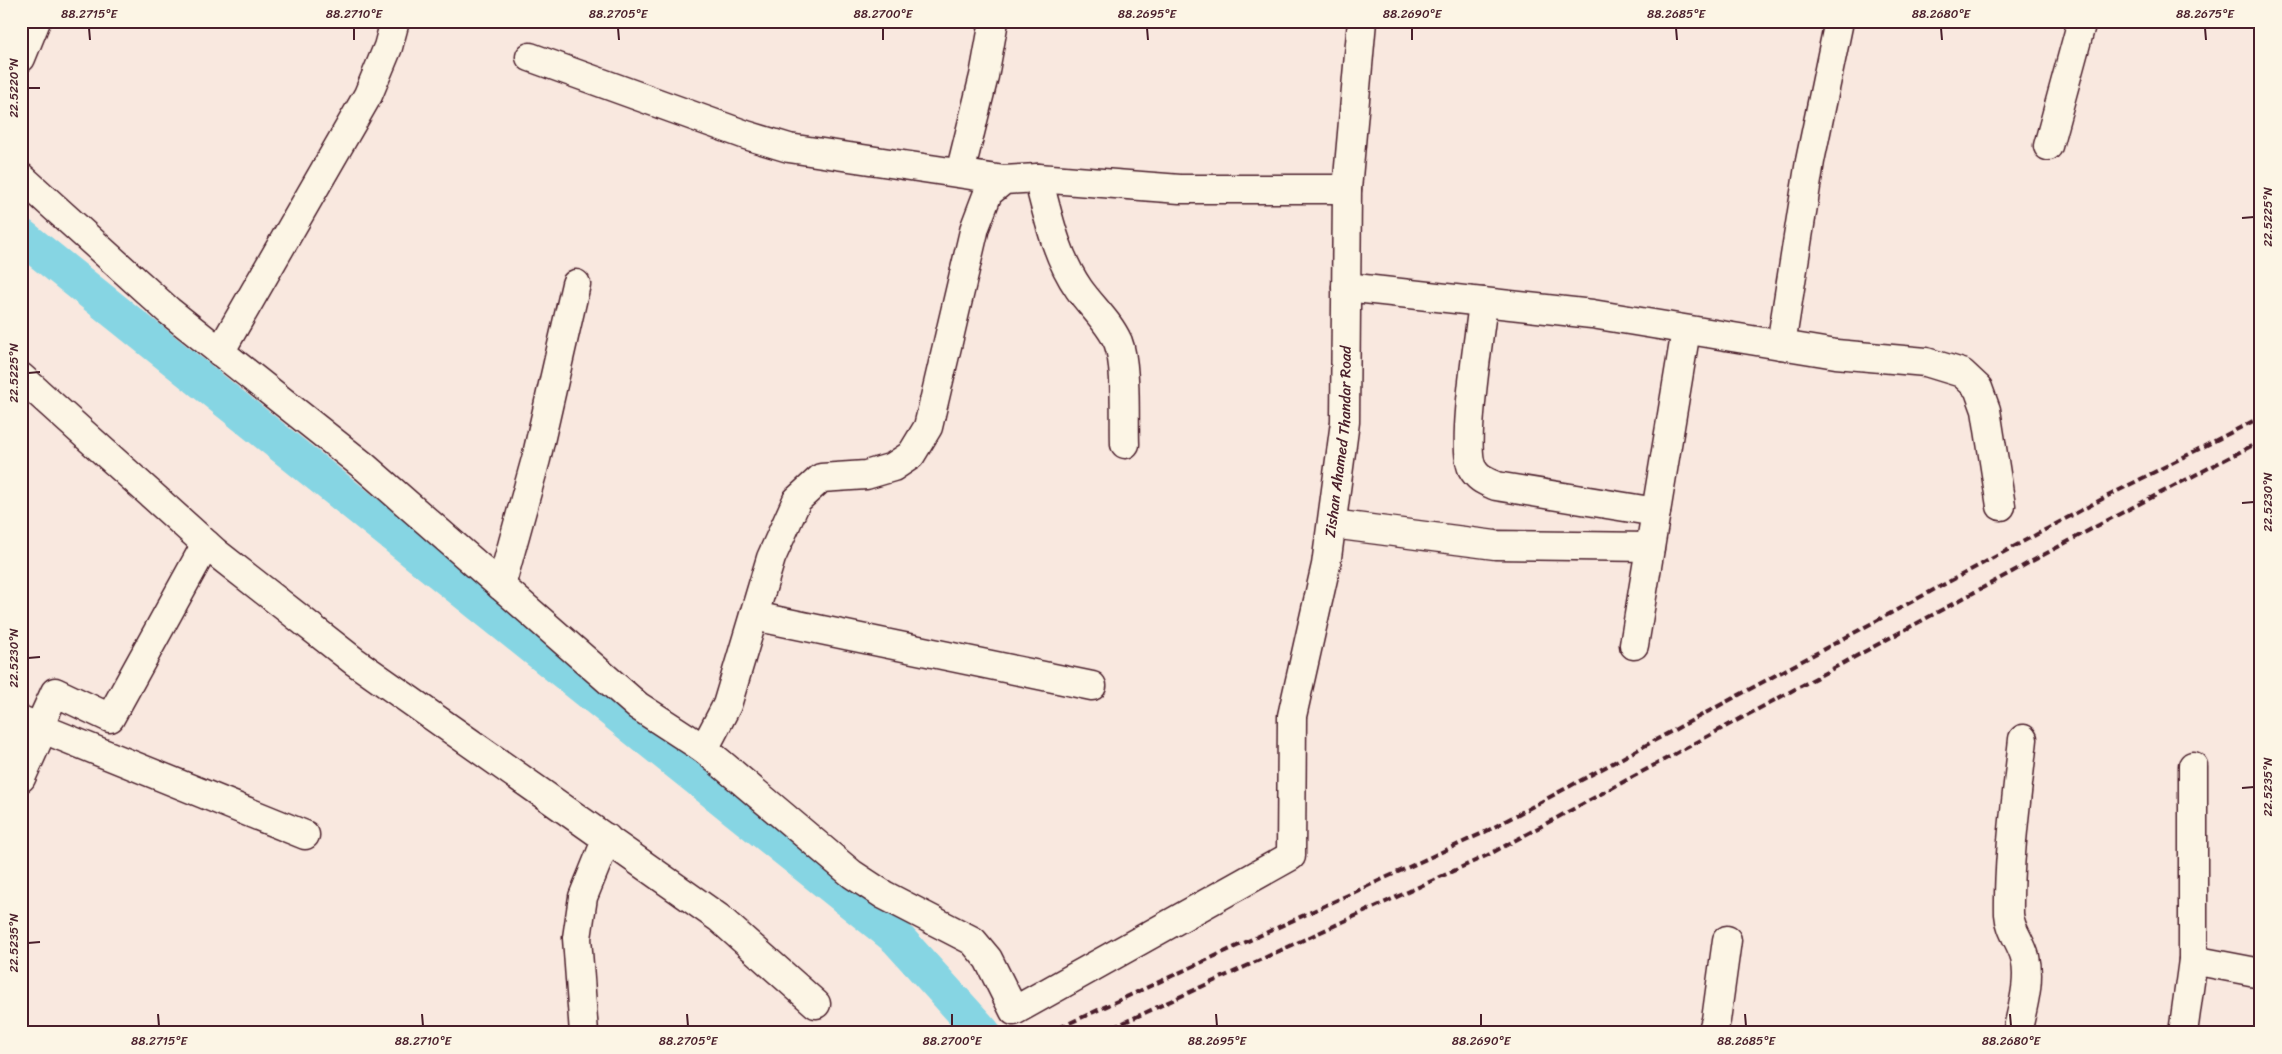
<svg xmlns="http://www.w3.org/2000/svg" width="2282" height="1054" viewBox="0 0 2282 1054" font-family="Sriracha,sans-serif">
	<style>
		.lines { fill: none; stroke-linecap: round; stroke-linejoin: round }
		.canal { stroke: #86d5e3; stroke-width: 36 }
		.minor-casing { stroke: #4a1f2b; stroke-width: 31 }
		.minor { stroke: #fcf5e5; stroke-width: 28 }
		.rail { stroke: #4a1f2b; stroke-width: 4; stroke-dasharray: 8 4; stroke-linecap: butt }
		.ticks { fill: none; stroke: #4a1f2b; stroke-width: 2 }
		.labels { text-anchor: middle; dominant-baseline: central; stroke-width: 4.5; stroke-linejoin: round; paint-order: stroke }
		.street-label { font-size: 15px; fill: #4a1f2b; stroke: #fcf5e5 }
		.neatline { fill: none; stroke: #4a1f2b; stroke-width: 2 }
		.ticks-label { font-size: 12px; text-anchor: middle; fill: #4a1f2b }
	</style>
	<rect width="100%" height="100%" fill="#f9e8df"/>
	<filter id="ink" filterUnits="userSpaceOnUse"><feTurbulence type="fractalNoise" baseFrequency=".02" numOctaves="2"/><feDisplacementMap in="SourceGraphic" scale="10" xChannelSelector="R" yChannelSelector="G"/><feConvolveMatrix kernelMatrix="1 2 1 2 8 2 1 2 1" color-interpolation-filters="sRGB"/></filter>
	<g filter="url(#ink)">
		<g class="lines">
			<polyline class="canal" points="21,236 897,938 983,1033"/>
			<defs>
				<g id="minor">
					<polyline points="530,57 746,135 789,148 1004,180"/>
					<polyline points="21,58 36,21"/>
					<polyline points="2048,146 2082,21"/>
					<polyline points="960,173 984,76 994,21"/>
					<path id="s1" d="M 21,177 L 169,311 L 365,467 L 638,706 L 704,749 L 852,874 L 884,895 L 973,941 L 988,959 L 1014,1011 L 1291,856 L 1292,716 L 1326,565 L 1345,422 L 1347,189 L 1362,21"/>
					<path d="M 1038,178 C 1048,216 1056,256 1079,289 C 1091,306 1109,322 1118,342 C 1127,365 1124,418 1125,444"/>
					<polyline points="1346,287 1592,314 1836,354 1926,362 1962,373 1978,388 1986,410 2001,506"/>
					<path d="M 1483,302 C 1480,334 1461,444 1472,468 C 1478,479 1485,481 1496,486 L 1656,512"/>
					<polyline points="1781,345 1810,161 1839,21"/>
					<polyline points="220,352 368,95 388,47 395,21"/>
					<polyline points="21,377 215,552 354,661 719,918 816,1004"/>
					<polyline points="1332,524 1495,545 1650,547"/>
					<polyline points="501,586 536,459 576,284"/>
					<polyline points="754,616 1092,686"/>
					<polyline points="1634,645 1686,330"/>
					<polyline points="21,720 305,835"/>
					<polyline points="39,727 55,692 110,718 206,544"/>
					<polyline points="704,749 727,705 771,558 797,500 821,478 866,475 893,467 911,455 928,427 975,227 988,193 1004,180 1038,178 1180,189 1347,189"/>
					<polyline points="21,778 43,729"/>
					<polyline points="2193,960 2193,766"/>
					<polyline points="584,1033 577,938 583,897 607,838"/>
					<polyline points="1712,1033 1716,1020 1727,940"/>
					<path d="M 2017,1033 C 2022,1009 2031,981 2025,957 C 2021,942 2010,930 2009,914 C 2008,856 2017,797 2023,739"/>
					<polyline points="2183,1033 2193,960 2261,973"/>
				</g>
			</defs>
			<use href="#minor" class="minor-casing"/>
			<use href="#minor" class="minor"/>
			<g class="rail">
				<polyline points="1048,1033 1485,832 2104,498 2261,417"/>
				<polyline points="1101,1033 1488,855 2108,520 2261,441"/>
			</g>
		</g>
	</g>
	<path class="ticks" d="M 89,28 L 90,40M 354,28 L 354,40M 618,28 L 619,40M 883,28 L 883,40M 1147,28 L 1148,40M 1412,28 L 1412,40M 1676,28 L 1677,40M 1941,28 L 1942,40M 2205,28 L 2206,40M 28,88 L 40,88M 2242,218 L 2254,217M 28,373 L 40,372M 2242,503 L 2254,502M 28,658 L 40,657M 2242,788 L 2254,787M 28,943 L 40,942M 158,1014 L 159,1026M 422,1014 L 423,1026M 687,1014 L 688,1026M 952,1014 L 952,1026M 1216,1014 L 1217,1026M 1481,1014 L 1481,1026M 1745,1014 L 1746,1026M 2010,1014 L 2011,1026"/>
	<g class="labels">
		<g class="street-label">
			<text stroke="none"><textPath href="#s1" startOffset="2042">Zishan Ahamed Thandar Road</textPath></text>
		</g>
	</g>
	<rect width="2282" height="1054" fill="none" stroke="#fcf5e5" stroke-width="55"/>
	<rect x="28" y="28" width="2226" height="998" class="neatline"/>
	<g class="ticks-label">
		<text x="89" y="18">88.2715°E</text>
		<text x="354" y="18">88.2710°E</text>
		<text x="618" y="18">88.2705°E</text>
		<text x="883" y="18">88.2700°E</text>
		<text x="1147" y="18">88.2695°E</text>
		<text x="1412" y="18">88.2690°E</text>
		<text x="1676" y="18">88.2685°E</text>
		<text x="1941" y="18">88.2680°E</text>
		<text x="2205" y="18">88.2675°E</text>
		<text transform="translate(14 88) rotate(-90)" y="4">22.5220°N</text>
		<text transform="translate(2268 217) rotate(-90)" y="4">22.5225°N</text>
		<text transform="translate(14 373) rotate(-90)" y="4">22.5225°N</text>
		<text transform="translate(2268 502) rotate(-90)" y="4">22.5230°N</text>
		<text transform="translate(14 658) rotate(-90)" y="4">22.5230°N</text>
		<text transform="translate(2268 787) rotate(-90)" y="4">22.5235°N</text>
		<text transform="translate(14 943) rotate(-90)" y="4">22.5235°N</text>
		<text x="159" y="1045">88.2715°E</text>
		<text x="423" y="1045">88.2710°E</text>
		<text x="688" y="1045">88.2705°E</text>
		<text x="952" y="1045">88.2700°E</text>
		<text x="1217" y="1045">88.2695°E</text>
		<text x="1481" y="1045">88.2690°E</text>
		<text x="1746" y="1045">88.2685°E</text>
		<text x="2011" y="1045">88.2680°E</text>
	</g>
</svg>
